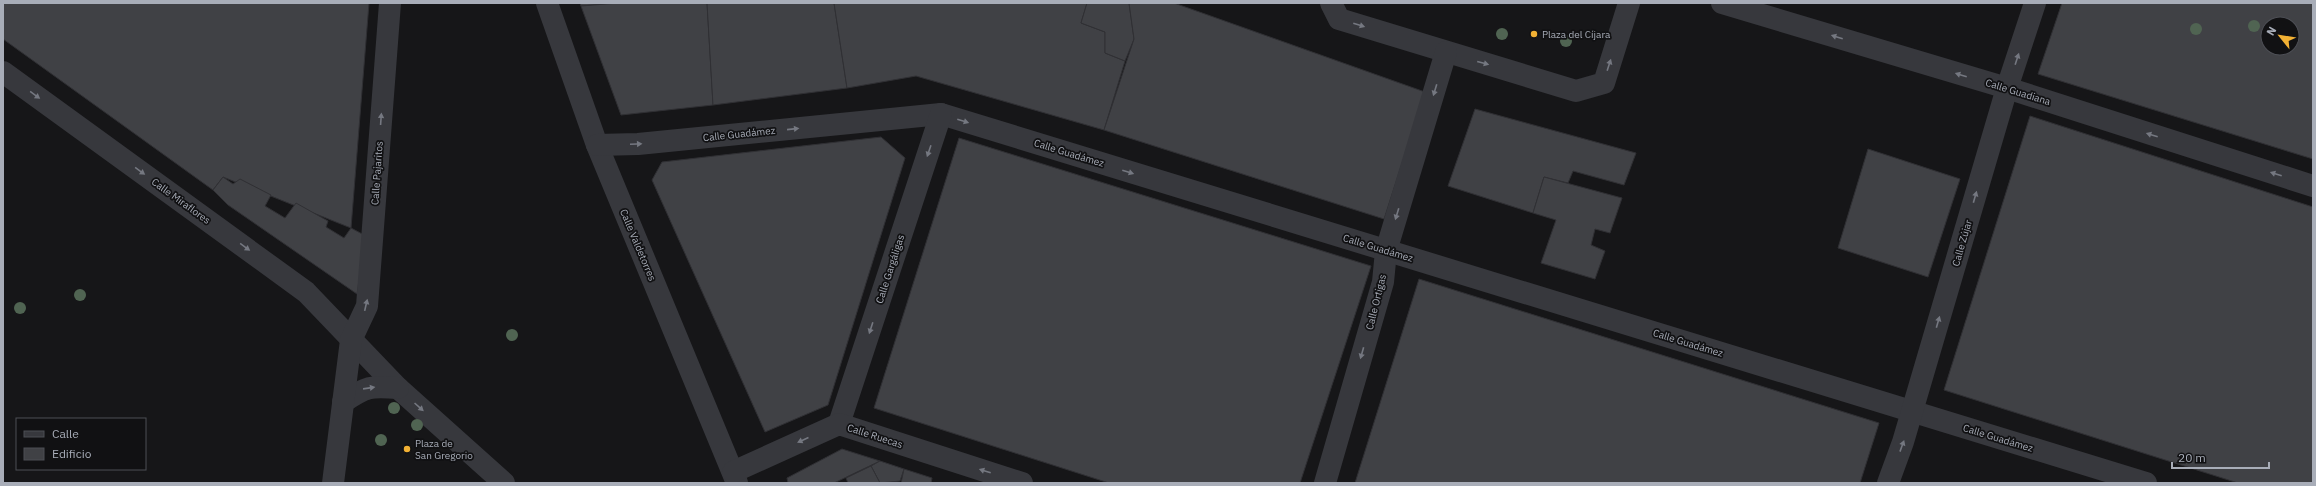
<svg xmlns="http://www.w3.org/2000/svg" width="2316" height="486" viewBox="0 0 2316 486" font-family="'IBM Plex Sans',sans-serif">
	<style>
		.building { fill: #404145; stroke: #303034; fill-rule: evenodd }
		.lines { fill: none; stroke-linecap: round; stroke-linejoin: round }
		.minor { stroke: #37383d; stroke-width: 22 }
		.tree { fill: #506452 }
		.oneway { fill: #757881 }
		.poi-dot { fill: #f2b134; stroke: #111113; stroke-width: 1.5 }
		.labels { text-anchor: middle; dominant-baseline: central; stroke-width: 3.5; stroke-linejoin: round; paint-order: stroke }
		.poi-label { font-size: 10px; fill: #a8adb8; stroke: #111113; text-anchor: start }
		.street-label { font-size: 10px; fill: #a8adb8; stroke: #111113 }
	</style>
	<rect width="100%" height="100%" fill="#161618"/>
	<g class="building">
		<polygon points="3,3 369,3 351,228 223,177 213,190 3,39"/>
		<polygon points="580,3 617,3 581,6"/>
		<polygon points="618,3 707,3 713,105 621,115 581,6"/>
		<polygon points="707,3 834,3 847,88 713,105"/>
		<polygon points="834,3 1087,3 1081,23 1105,32 1105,53 1125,61 1104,130 916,76 847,88"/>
		<polygon points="1087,3 1129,3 1134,39 1125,61 1105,53 1105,32 1081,23"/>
		<polygon points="1129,3 1174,3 1425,92 1384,219 1104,130 1134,39"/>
		<path d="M 2062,3 L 2313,3 L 2313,159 L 2038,74 ZM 2268,24 L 2292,24 L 2292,48 L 2268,48 Z"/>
		<polygon points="1475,109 1636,153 1624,185 1573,171 1568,183 1544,177 1533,213 1448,186"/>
		<polygon points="2030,116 2313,207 2313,483 2238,483 1944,390"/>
		<polygon points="881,137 905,158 828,405 765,432 652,180 662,162"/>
		<polygon points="959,138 1371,266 1300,483 1109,483 874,408"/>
		<polygon points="1868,149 1960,179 1928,277 1838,248"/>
		<polygon points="223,177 233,184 240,179 271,195 265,206 285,218 296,203 328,221 326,227 344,238 351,228 366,236 357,294 228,205 213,190"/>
		<polygon points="1544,177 1622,198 1610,233 1595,229 1591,245 1605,251 1595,279 1541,263 1556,220 1533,213"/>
		<polygon points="1419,279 1879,423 1860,483 1355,483"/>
		<polygon points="842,449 880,461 834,483 788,483 787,478"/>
		<polygon points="880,461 904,469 900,481 880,483 871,466"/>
		<polygon points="871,466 880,483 848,483 846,478"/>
		<polygon points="904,469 932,478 931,483 901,483"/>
	</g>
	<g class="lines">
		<g class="minor">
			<polyline points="547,3 597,145 737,483"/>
			<polyline points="1331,3 1339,19 1576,91 1604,83 1629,3"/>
			<polyline points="1722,3 2007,88 2313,186"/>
			<polyline points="3,72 306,292 398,388 504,483"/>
			<polyline points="597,145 638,144 941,114 2146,483"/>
			<path d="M 343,402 C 367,386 370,386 398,388"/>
			<polyline points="839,424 941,114"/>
			<polyline points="733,472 839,424 1022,483"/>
			<polyline points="333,483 351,340 367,306 390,3"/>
			<polyline points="1325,483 1383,282 1386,251 1446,52"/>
			<polyline points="1888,483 1903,442 2007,88 2035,3"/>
		</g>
	</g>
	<g class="tree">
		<circle cx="2254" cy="26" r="6"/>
		<circle cx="2196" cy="29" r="6"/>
		<circle cx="1502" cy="34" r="6"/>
		<circle cx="1566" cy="41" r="6"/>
		<circle cx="80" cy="295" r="6"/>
		<circle cx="20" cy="308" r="6"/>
		<circle cx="512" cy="335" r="6"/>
		<circle cx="394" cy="408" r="6"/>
		<circle cx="417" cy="425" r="6"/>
		<circle cx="381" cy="440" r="6"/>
	</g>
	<defs><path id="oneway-solid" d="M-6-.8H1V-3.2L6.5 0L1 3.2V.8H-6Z"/></defs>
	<g class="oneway">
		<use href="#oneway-solid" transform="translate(1359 25) rotate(17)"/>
		<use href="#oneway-solid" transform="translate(1837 37) rotate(-163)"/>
		<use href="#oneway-solid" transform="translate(2017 59) rotate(-72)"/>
		<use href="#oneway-solid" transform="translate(1483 63) rotate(15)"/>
		<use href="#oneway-solid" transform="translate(1609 65) rotate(-72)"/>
		<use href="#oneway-solid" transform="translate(1961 75) rotate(-163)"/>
		<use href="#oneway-solid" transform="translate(1435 90) rotate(107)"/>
		<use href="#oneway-solid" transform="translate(35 95) rotate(36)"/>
		<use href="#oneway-solid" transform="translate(381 119) rotate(-86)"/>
		<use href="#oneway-solid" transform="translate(963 121) rotate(17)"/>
		<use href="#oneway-solid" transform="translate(793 129) rotate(-6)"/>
		<use href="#oneway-solid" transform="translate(2152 135) rotate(-162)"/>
		<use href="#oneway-solid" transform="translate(636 144) rotate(-3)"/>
		<use href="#oneway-solid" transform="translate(929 151) rotate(109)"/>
		<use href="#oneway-solid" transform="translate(140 171) rotate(36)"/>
		<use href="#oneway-solid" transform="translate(1128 172) rotate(17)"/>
		<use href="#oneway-solid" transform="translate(2276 174) rotate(-162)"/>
		<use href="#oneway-solid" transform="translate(1975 197) rotate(-74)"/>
		<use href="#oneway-solid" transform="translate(1397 214) rotate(107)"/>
		<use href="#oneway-solid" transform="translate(245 247) rotate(36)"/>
		<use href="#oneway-solid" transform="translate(366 305) rotate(-77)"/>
		<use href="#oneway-solid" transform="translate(1938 322) rotate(-74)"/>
		<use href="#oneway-solid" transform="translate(871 328) rotate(108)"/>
		<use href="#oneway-solid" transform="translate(1362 353) rotate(106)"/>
		<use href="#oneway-solid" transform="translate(369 388) rotate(-8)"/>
		<use href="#oneway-solid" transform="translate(419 407) rotate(42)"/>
		<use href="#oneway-solid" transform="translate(803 440) rotate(156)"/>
		<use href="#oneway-solid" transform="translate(1902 446) rotate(-70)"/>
		<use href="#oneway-solid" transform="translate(985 471) rotate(-162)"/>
	</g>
	<g class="poi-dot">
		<circle cx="1534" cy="34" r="4"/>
		<circle cx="407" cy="449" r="4"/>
	</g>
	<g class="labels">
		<g class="poi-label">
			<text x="1542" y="34">Plaza del Cíjara</text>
			<text x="415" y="443">Plaza de<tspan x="415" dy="12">San Gregorio</tspan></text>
		</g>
		<g class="street-label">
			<text transform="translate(2018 92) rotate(17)">Calle Guadiana</text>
			<text transform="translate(739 134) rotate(-6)">Calle Guadámez</text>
			<text transform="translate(1069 153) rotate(17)">Calle Guadámez</text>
			<text transform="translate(377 173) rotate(-86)">Calle Pajaritos</text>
			<text transform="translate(181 201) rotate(36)">Calle Miraflores</text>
			<text transform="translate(1962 243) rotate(-74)">Calle Zújar</text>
			<text transform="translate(638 245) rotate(67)">Calle Valdetorres</text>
			<text transform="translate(1378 248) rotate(17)">Calle Guadámez</text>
			<text transform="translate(890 269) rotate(-72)">Calle Gargáligas</text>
			<text transform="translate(1376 302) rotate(-76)">Calle Ortigas</text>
			<text transform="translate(1688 343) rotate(17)">Calle Guadámez</text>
			<text transform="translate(875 436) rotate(18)">Calle Ruecas</text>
			<text transform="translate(1998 438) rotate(17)">Calle Guadámez</text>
		</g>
	</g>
	<rect width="2316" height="486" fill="none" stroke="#a8adb8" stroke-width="8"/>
	<rect x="16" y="418" width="130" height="52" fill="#111113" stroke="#4d4f55"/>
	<rect x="24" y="431" width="20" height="6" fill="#37383d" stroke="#4d4f55"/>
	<text x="52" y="438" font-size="12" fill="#a8adb8">Calle</text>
	<rect x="24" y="448" width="20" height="12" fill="#404145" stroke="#4d4f55"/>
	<text x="52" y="458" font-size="12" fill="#a8adb8">Edificio</text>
	<g transform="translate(2280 36) rotate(300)"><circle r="19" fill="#111113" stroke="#4d4f55"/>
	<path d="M0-3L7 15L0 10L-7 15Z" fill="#f2b134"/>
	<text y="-6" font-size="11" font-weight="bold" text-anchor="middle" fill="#a8adb8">N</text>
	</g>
	<path d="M2172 462v6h97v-6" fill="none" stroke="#a8adb8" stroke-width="2"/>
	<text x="2178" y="462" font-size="12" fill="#a8adb8" stroke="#111113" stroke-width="3" paint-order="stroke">20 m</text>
</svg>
